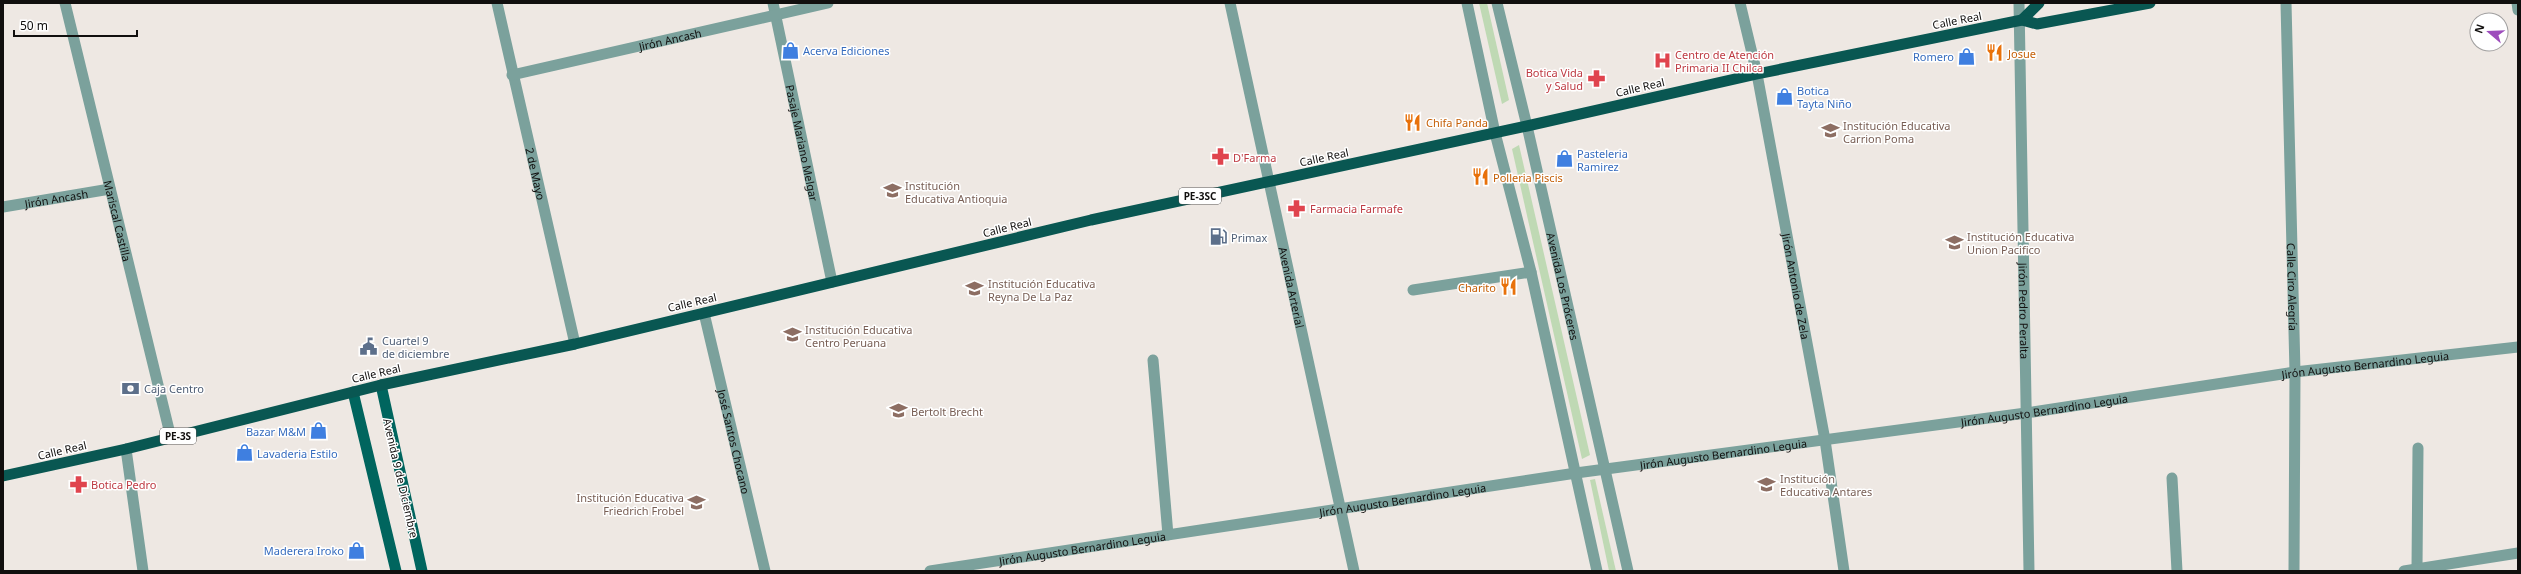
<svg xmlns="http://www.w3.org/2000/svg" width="2521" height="574" viewBox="0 0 2521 574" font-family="'Noto Sans',sans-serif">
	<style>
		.green { fill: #bfd9b4 }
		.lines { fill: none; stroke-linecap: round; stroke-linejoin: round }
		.minor { stroke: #7ba19c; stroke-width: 11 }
		.tertiary { stroke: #7ba19c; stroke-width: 11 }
		.primary { stroke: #00655e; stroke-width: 11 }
		.trunk { stroke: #095752; stroke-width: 11 }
		.labels { text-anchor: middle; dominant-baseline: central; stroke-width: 3; stroke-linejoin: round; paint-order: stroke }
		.shield { fill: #fff; stroke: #585756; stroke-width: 1 }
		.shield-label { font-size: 10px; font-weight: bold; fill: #110f0e }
		.street-label { font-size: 11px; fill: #110f0e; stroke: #fff }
		.shop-label { font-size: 11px; fill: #366cbe; stroke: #fff; text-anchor: start }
		.food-label { font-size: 11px; fill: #c56008; stroke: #fff; text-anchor: start }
		.health-label { font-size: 11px; fill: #be3a42; stroke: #fff; text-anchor: start }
		.education-label { font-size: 11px; fill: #785e54; stroke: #fff; text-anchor: start }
		.service-label { font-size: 11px; fill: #4e5e75; stroke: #fff; text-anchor: start }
	</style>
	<rect width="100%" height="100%" fill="#eee8e3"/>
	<g class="green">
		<polygon points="1479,3 1487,3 1509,100 1502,104"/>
		<polygon points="1519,145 1590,455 1582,459 1512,149"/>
		<polygon points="1595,479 1616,571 1609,571 1590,480"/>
	</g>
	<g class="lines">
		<g class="minor">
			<path id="s1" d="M 65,3 L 171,438"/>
			<path id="s2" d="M 497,3 L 575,344"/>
			<path id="s3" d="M 773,3 L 832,282"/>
			<path id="s4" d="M 1230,3 L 1354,571"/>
			<path id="s5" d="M 1740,3 L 1757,74 L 1825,440 L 1844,571"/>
			<path id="s6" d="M 2019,3 L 2029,571"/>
			<path id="s7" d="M 2286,3 L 2295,372 L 2294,571"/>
			<polyline points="2517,3 2518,10"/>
			<path id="s8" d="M 512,75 L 828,3"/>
			<path id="s9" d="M 3,207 L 110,189"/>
			<polyline points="1413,290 1531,272"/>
			<path id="s10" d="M 704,313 L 765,571"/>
			<polyline points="1153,360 1168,535"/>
			<polyline points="126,449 143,571"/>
			<polyline points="2172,478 2177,571"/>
			<polyline points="2417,569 2418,448"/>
			<path id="s11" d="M 930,571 L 1576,473 L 2026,413 L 2295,372 L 2518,347"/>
			<polyline points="2404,571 2518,553"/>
		</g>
		<g class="tertiary">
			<polyline points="1467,3 1495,133 1531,272 1597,571"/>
			<path id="s12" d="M 1497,3 L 1527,126 L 1628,571"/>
		</g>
		<g class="primary">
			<polyline points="381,385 422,571"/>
			<polyline points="353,392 396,571"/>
		</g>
		<g class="trunk">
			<polyline points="2022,20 2039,3"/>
			<polyline points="3,476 126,449 381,385 575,344 1091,220 1527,126 1757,74 2022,20 2037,24 2150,3"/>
		</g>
	</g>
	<defs>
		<symbol id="shop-bare" viewBox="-9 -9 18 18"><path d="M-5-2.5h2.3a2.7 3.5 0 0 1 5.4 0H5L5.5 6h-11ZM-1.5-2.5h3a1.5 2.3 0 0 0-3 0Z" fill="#3f7fe0" stroke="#fff" stroke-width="2.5" paint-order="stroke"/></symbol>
		<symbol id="restaurant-bare" viewBox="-9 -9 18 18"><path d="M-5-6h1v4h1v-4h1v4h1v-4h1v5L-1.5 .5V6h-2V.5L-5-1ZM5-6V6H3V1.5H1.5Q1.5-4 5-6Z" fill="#e8710a" stroke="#fff" stroke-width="2.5" paint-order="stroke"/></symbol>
		<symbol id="hospital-bare" viewBox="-9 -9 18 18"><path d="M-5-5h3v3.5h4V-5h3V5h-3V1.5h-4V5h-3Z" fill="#e0444e" stroke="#fff" stroke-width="2.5" paint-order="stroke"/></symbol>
		<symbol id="pharmacy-bare" viewBox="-9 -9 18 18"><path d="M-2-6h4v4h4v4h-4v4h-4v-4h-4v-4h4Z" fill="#e0444e" stroke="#fff" stroke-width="2.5" paint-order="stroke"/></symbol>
		<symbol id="school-bare" viewBox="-9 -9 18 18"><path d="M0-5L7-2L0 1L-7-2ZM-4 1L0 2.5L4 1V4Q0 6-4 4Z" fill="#8d6e63" stroke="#fff" stroke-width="2.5" paint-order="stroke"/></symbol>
		<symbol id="fuel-bare" viewBox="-9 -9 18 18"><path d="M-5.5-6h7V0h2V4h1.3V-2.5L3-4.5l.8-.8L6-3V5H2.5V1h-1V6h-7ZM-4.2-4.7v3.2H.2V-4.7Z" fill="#5c6f8a" stroke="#fff" stroke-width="2.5" paint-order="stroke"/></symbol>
		<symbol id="civic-bare" viewBox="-9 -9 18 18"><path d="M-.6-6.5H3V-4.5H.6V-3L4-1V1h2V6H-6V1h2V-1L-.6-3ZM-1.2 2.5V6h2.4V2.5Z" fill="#5c6f8a" stroke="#fff" stroke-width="2.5" paint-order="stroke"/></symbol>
		<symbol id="bank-bare" viewBox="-9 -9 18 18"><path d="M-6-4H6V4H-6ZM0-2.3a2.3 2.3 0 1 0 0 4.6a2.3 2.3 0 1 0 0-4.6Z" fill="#5c6f8a" stroke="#fff" stroke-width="2.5" paint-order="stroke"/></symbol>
	</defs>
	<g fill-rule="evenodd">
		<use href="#shop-bare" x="778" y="38" width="25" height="25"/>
		<use href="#restaurant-bare" x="1982" y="40" width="25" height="25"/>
		<use href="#shop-bare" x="1954" y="44" width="25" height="25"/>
		<use href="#hospital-bare" x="1650" y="48" width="25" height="25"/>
		<use href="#pharmacy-bare" x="1584" y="66" width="25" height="25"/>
		<use href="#shop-bare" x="1772" y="84" width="25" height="25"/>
		<use href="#restaurant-bare" x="1400" y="110" width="25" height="25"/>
		<use href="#school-bare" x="1818" y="118" width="25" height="25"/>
		<use href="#pharmacy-bare" x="1208" y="144" width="25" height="25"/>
		<use href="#shop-bare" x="1552" y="146" width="25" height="25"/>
		<use href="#restaurant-bare" x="1468" y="164" width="25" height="25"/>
		<use href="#school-bare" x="880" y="178" width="25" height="25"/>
		<use href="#pharmacy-bare" x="1284" y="196" width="25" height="25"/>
		<use href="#fuel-bare" x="1206" y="224" width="25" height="25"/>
		<use href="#school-bare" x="1942" y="230" width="25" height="25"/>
		<use href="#restaurant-bare" x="1496" y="274" width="25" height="25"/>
		<use href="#school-bare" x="962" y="276" width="25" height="25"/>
		<use href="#school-bare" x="780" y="322" width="25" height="25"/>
		<use href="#civic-bare" x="356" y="334" width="25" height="25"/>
		<use href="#bank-bare" x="118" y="376" width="25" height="25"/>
		<use href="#school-bare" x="886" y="398" width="25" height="25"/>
		<use href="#shop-bare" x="306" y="418" width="25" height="25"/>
		<use href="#shop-bare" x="232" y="440" width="25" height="25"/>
		<use href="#pharmacy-bare" x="66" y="472" width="25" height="25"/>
		<use href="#school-bare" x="1754" y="472" width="25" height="25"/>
		<use href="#school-bare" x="684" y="490" width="25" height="25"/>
		<use href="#shop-bare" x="344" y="538" width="25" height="25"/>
	</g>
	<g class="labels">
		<g class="shield">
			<rect x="1179" y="188" width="42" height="16" rx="3"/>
			<rect x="160" y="428" width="36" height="16" rx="3"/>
		</g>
		<g class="shield-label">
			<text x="1200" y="196">PE-3SC</text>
			<text x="178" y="436">PE-3S</text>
		</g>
		<g class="street-label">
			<text transform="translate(1957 20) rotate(-11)">Calle Real</text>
			<text stroke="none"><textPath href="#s8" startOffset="162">Jirón Ancash</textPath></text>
			<text transform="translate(1640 87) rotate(-13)">Calle Real</text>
			<text stroke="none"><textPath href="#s3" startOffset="143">Pasaje Mariano Melgar</textPath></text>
			<text transform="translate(1324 157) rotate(-12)">Calle Real</text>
			<text stroke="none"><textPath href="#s2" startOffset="175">2 de Mayo</textPath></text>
			<text stroke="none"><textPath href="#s9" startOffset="54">Jirón Ancash</textPath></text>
			<text stroke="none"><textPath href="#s1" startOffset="224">Mariscal Castilla</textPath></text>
			<text transform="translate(1007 227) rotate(-14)">Calle Real</text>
			<text stroke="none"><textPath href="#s5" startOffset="289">Jirón Antonio de Zela</textPath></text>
			<text stroke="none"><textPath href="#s4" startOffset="291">Avenida Arterial</textPath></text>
			<text stroke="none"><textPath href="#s12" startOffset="291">Avenida Los Próceres</textPath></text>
			<text stroke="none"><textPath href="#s7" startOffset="284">Calle Ciro Alegría</textPath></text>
			<text transform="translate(692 302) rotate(-13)">Calle Real</text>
			<text stroke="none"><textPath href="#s6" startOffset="308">Jirón Pedro Peralta</textPath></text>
			<text stroke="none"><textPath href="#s11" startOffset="1450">Jirón Augusto Bernardino Leguia</textPath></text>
			<text transform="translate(376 373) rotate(-13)">Calle Real</text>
			<text stroke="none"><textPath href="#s11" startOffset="1126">Jirón Augusto Bernardino Leguia</textPath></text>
			<text stroke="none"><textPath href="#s10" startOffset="132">José Santos Chocano</textPath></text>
			<text transform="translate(62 450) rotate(-13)">Calle Real</text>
			<text stroke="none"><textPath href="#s11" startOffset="802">Jirón Augusto Bernardino Leguia</textPath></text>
			<text transform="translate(401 478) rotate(77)">Avenida 9 de Diciembre</text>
			<text stroke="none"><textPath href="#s11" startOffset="478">Jirón Augusto Bernardino Leguia</textPath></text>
			<text stroke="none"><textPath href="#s11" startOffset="154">Jirón Augusto Bernardino Leguia</textPath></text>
		</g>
		<g class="shop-label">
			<text x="803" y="50">Acerva Ediciones</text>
			<text x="1954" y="56" text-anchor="end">Romero</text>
			<text x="1797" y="90">Botica<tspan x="1797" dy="13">Tayta Niño</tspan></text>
			<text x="1577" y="153">Pasteleria<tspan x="1577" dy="13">Ramirez</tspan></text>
			<text x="306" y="431" text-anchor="end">Bazar M&amp;M</text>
			<text x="257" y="453">Lavaderia Estilo</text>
			<text x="344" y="550" text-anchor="end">Maderera Iroko</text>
		</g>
		<g class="food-label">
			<text x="2008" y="53">Josue</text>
			<text x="1426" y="122">Chifa Panda</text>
			<text x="1493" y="177">Polleria Piscis</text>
			<text x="1496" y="287" text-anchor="end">Charito</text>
		</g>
		<g class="health-label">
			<text x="1675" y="54">Centro de Atención<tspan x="1675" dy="13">Primaria II Chilca</tspan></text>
			<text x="1583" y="72" text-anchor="end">Botica Vida<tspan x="1583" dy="13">y Salud</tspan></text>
			<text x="1233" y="157">D'Farma</text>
			<text x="1310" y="208">Farmacia Farmafe</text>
			<text x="91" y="484">Botica Pedro</text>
		</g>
		<g class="education-label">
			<text x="1843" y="125">Institución Educativa<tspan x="1843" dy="13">Carrion Poma</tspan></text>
			<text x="905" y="185">Institución<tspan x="905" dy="13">Educativa Antioquia</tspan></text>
			<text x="1967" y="236">Institución Educativa<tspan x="1967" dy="13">Union Pacifico</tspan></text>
			<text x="988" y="283">Institución Educativa<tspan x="988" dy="13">Reyna De La Paz</tspan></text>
			<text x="805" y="329">Institución Educativa<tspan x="805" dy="13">Centro Peruana</tspan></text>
			<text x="911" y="411">Bertolt Brecht</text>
			<text x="1780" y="478">Institución<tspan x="1780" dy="13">Educativa Antares</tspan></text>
			<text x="684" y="497" text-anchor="end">Institución Educativa<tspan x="684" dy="13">Friedrich Frobel</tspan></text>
		</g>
		<g class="service-label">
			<text x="1231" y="237">Primax</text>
			<text x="382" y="340">Cuartel 9<tspan x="382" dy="13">de diciembre</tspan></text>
			<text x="144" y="388">Caja Centro</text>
		</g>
	</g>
	<rect width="2521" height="574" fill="none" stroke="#110f0e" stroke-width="8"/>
	<g transform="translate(2489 32) rotate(289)"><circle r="19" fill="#ffffff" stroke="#a09f9f"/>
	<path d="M0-3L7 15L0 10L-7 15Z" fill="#9d4cbc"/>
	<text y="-6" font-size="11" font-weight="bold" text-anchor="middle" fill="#110f0e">N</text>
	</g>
	<path d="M14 30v6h123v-6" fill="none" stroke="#110f0e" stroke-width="2"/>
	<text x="20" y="30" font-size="12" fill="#110f0e" stroke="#ffffff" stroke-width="3" paint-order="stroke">50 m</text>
</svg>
